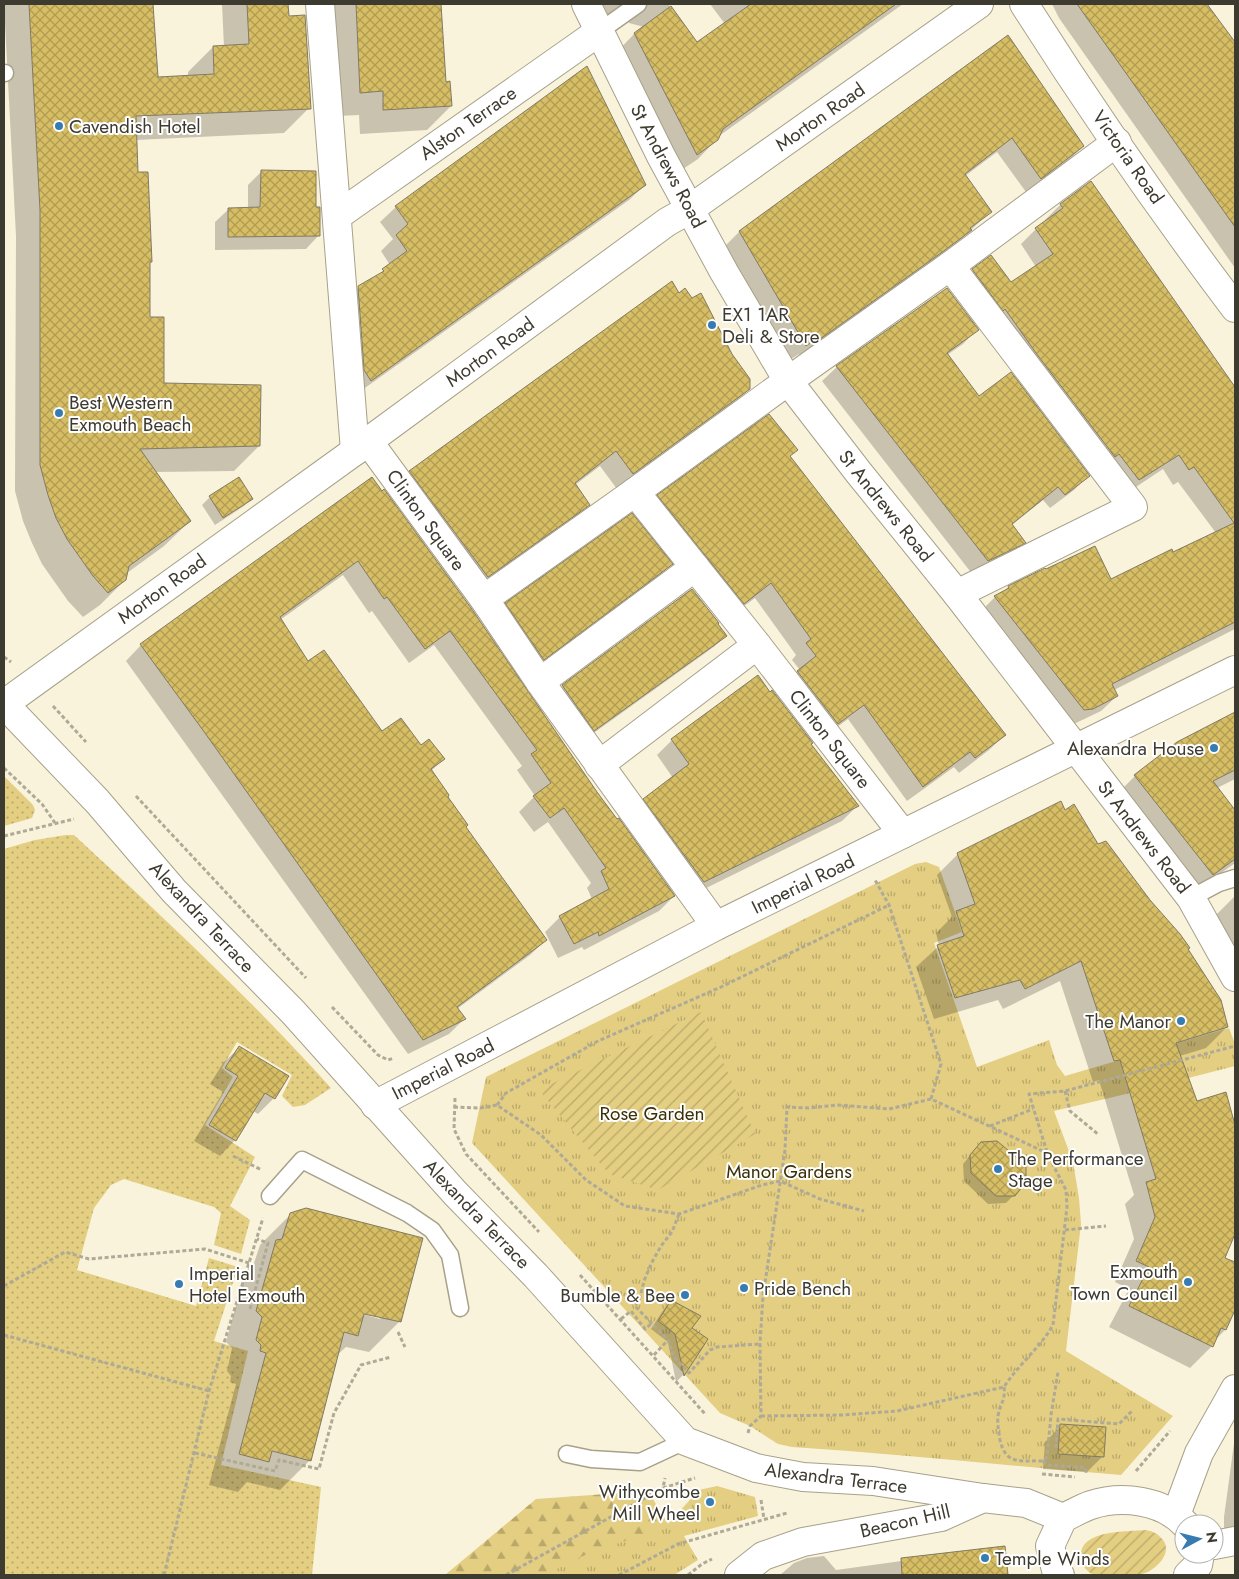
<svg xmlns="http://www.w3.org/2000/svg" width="1239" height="1579" viewBox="0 0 1239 1579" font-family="Jost,sans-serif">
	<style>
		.grass { fill: url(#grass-dots) }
		.forest { fill: url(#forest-firs) }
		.park { fill: url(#park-tufts) }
		.garden { fill: url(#garden-furrows) }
		.shadow { fill: #0003; fill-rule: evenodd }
		.building { fill: url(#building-cross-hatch); stroke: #817b65 }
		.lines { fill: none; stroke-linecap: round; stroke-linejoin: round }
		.lane-casing { stroke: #a7a18a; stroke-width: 19 }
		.street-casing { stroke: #a7a18a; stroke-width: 30 }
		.secondary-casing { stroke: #a7a18a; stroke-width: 30 }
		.path { stroke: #afaa97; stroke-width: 3; stroke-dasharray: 4 2.5; stroke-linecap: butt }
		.lane { stroke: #fff; stroke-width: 16 }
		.street { stroke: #fff; stroke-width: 28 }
		.secondary { stroke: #fff; stroke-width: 28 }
		.poi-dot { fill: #367cb1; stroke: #fff; stroke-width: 2 }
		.labels { text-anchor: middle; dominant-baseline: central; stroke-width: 4; stroke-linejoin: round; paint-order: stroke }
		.street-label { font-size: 19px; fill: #3d3a30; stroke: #fff }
		.poi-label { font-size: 19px; fill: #3d3a30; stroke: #fff; text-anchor: start }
		.park-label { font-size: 19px; fill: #3b3108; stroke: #fff }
	</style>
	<defs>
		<pattern id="grass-dots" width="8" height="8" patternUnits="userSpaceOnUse" patternTransform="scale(1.25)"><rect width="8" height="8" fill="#e3ce81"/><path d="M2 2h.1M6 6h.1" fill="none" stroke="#b9a86a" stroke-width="1.8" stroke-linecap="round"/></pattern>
		<pattern id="forest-firs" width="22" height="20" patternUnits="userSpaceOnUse" patternTransform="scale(1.25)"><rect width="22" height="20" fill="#e3ce81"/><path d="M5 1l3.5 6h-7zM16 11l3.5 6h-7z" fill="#b9a86a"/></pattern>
		<pattern id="park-tufts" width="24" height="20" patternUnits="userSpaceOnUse" patternTransform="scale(1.25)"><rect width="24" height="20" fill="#e3ce81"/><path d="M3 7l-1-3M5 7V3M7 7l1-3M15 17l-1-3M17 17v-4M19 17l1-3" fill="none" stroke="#b9a86a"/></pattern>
		<pattern id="garden-furrows" width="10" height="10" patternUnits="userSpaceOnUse" patternTransform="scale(1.25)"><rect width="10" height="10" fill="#e3ce81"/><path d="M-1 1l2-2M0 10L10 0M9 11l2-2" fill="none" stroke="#b9a86a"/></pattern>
		<pattern id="building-cross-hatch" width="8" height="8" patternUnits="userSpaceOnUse" patternTransform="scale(1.25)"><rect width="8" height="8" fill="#d7be64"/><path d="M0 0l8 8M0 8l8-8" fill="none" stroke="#b09b53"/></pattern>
	</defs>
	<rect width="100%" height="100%" fill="#faf3db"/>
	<g class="grass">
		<polygon points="4,776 33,805 35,810 32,818 4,826"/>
		<path d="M 66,835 L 74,835 C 163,917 251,999 331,1088 L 305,1105 L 293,1107 L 282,1096 L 292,1075 L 237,1042 L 222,1068 L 233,1077 L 205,1125 L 255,1157 L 230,1206 L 250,1220 L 241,1254 L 214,1245 L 221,1213 L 214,1207 L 124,1179 L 111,1185 L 94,1208 L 77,1270 L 196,1306 L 209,1258 L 238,1267 L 214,1341 L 248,1351 L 221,1465 L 321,1487 L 312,1575 L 4,1575 L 4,849 L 35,840 Z"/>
	</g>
	<polygon class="forest" points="648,1491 674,1534 600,1575 445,1575 536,1499"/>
	<g class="park">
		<path d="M 926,862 L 939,867 L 962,932 L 934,943 L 977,1067 L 1049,1040 L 1057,1065 L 1065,1076 L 1229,1028 L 1235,1044 L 1235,1066 L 1126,1094 L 1054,1111 L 1073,1162 L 1079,1198 L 1081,1224 L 1066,1351 L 1173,1416 L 1121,1475 C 1011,1466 902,1454 792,1447 L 778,1444 L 750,1426 L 720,1413 L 472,1143 L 486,1077 L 915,864 Z"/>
		<polygon points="717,1486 755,1497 758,1516 684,1536 698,1560 674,1575 545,1575 589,1553 664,1528 699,1490"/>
	</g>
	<g class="garden">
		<polygon points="701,1012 755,1134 658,1190 609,1174 539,1090"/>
		<path d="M 1146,1530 C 1151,1531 1157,1533 1160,1537 C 1175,1549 1159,1568 1145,1573 C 1130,1578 1110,1575 1094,1575 C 1087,1572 1081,1565 1081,1557 C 1079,1529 1128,1532 1146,1530 Z"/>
	</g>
	<g class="shadow">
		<polygon points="4,4 151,4 157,78 188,77 188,72 213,47 224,47 222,4 287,4 288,17 309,108 284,133 136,140 137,173 149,263 148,318 163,384 259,446 234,471 156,472 190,521 164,546 127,573 125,580 100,605 83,617 68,601 42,564 32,543 23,521 15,491 16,236"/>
		<polygon points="331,4 440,4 444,83 451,106 427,130 360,134 359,115 337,116"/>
		<polygon points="590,4 668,4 697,44 725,24 710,4 903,4 719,136 717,139 698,159 677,173 615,54 634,34 644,27 629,23 628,18 609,16 594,12"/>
		<polygon points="1052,4 1207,4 1235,44 1235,268 1059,18"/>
		<polygon points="1008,37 1083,146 1068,161 1026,192 997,152 965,176 990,212 955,245 801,356 799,354 791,359 725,246 739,232"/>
		<polygon points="586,68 645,185 629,200 355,395 343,303 359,287 376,277 390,265 381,251 393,239 380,222 396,207"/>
		<polygon points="262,171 315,208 319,235 306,249 215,250 215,222 229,209 248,209 248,185"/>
		<polygon points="1091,182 1235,389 1235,629 1114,690 1117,696 1101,711 1076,723 1068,725 980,612 995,597 1003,592 1008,587 1044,570 1110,580 1173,554 1216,533 1178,482 1173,485 1163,469 1124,495 958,285 973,270 1011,284 1036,267 1021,244 1036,229 1046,222 1045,220 1060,205"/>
		<polygon points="946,289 977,329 963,344 947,355 979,398 1088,476 1074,490 1050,508 1043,500 1012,525 1024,542 1010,557 973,575 822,381 837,367"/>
		<polygon points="749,389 733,405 617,489 600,466 575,485 588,505 573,520 471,592 394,487 410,472"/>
		<polygon points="796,450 789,457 1005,735 989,750 959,773 954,767 907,801 848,719 822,738 782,687 800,670 792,660 796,655 755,598 728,618 643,511 658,496"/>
		<polygon points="371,479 596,793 674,896 659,911 584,950 582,947 558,958 545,932 560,917 592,899 587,888 591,883 548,822 534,832 519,812 535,796 517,770 522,766 434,645 409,663 372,611 369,613 343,575 280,620 308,663 382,733 421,747 443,759 431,771 464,827 546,940 530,955 457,1009 464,1019 449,1034 408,1054 126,661 141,645"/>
		<polygon points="210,497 251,498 244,506 215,525 202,505"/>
		<polygon points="671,564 658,577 531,671 494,616 506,604"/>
		<polygon points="692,590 725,636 715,646 584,740 552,697 563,686"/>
		<polygon points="1235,714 1235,779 1217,788 1235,812 1235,863 1192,894 1115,796 1135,776 1178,743"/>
		<polygon points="672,740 810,744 857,806 842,821 688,897 629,815 644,800 673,778 657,755"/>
		<polygon points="1064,811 1098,846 1187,950 1227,1027 1206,1048 1180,1056 1196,1102 1225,1093 1235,1129 1235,1231 1223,1259 1235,1263 1235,1293 1232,1301 1235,1302 1235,1307 1225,1330 1214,1341 1212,1346 1190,1368 1109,1327 1129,1289 1115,1282 1134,1239 1125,1204 1134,1195 1099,1080 1093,1082 1060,981 1003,1009 998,1000 934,1019 916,967 939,946 936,933 952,917 937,875 958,854"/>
		<polygon points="1235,896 1235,963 1216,915"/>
		<polygon points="239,1048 274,1098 258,1114 253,1111 235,1140 220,1156 194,1141 223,1092 210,1084 223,1063"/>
		<polygon points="974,1151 1014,1195 1006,1203 988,1204 964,1181 963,1164"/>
		<path d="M 291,1214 L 400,1321 L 369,1352 L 346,1347 L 337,1355 L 310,1460 L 280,1490 L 247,1482 L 238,1492 L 209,1485 L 236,1384 L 230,1382 L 231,1376 L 227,1371 L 232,1348 L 226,1342 L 245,1272 L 254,1263 L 260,1245 ZM 358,1311 L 380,1316 L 380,1319 L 358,1313 Z"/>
		<polygon points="672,1302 690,1328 707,1339 683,1375 676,1382 668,1342 651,1329 664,1309"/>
		<polygon points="1061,1426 1103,1456 1087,1472 1043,1469 1045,1442"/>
		<polygon points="1235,1436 1235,1553 1224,1546 1224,1517"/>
		<polygon points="1004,1547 1007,1575 780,1575 794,1563 807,1558 824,1556 836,1570"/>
	</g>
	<g class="building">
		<polygon points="29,4 153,4 158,77 214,74 213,46 249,44 247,4 288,4 289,16 305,15 311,109 136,116 138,172 148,172 152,262 150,262 150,317 164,317 164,383 261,385 260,446 140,449 191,521 129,566 126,580 108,593 93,576 67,539 56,518 48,495 40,465 40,210"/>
		<polygon points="356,4 441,4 446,82 450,81 452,106 383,110 383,91 360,93"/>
		<polygon points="751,4 896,4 723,129 718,140 697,155 634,33 671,6 697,42"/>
		<polygon points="1077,4 1207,4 1235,42 1235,227"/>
		<polygon points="1008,35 1084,146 1041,179 1012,138 965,174 992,212 970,228 972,230 941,253 816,342 814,340 806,346 739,231"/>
		<polygon points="587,66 646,185 371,381 364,370 358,286 384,271 382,269 407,251 396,235 408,224 395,206"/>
		<polygon points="261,170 316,171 316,207 320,207 320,236 228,237 228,208 260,207"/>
		<polygon points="1091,181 1235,387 1235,622 1112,684 1118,696 1093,709 1084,710 994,596 1009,588 1008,586 1045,568 1046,569 1095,546 1111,579 1172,549 1173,552 1234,523 1194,467 1189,470 1179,455 1139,480 1119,454 1115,457 1036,353 1005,309 1003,311 972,269 991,255 1011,282 1053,254 1035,228 1063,208 1060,204"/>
		<polygon points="672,281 679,293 685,288 692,298 701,293 732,354 750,379 750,389 633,474 616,451 575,483 590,505 488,577 409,471"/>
		<polygon points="947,288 979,330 947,353 979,396 1011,372 1090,476 1065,495 1058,487 1012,524 1026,543 988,561 836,366"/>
		<polygon points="769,414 798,450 790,456 1006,735 975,758 970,752 923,787 864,705 838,724 797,671 816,656 806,643 811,639 771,583 744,604 657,495"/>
		<polygon points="239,477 253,499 223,518 209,496"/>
		<polygon points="372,477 382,491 384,489 471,608 597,792 617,819 619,818 675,896 599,936 598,932 574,944 559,916 609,889 601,871 606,868 564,808 550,818 533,796 551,783 531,754 537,750 450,631 425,649 387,597 384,599 358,561 280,617 308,661 324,650 382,731 401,718 421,745 429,739 445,759 431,769 449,795 448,797 468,825 466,827 547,940 457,1007 466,1019 423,1040 205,733 140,644"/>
		<polygon points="632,513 673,564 544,660 505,603"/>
		<polygon points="692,589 719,623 718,624 727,636 594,731 562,685"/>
		<polygon points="758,675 770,692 772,690 813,743 811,744 859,806 704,882 643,799 689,764 671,739"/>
		<polygon points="1235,712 1235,770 1213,781 1235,810 1235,859 1213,875 1134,775 1177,742"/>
		<polygon points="1061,801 1065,810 1074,804 1098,844 1106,841 1150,900 1180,934 1190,948 1188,949 1221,1000 1228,1027 1176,1043 1197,1101 1226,1092 1235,1125 1235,1234 1225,1258 1235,1262 1235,1310 1226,1330 1221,1328 1213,1347 1129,1306 1149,1267 1136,1261 1155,1217 1146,1182 1156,1179 1120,1060 1114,1061 1081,961 1025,989 1020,980 955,998 937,945 964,936 956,911 975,904 957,853"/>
		<polygon points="239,1046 289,1076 275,1099 265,1093 236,1141 209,1125 238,1076 225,1068"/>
		<polygon points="997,1141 1026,1165 1026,1182 1015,1196 996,1196 971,1173 970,1155 981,1142"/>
		<polygon points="306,1208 423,1238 401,1322 364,1314 358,1336 344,1332 311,1461 272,1451 269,1462 239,1454 266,1353 260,1351 261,1345 256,1340 262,1317 256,1311 276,1240 282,1239 290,1213"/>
		<polygon points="671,1300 701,1316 692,1328 708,1339 684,1376 675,1334 658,1321"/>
		<polygon points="1060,1424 1106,1427 1104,1457 1058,1454"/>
		<polygon points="1005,1546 1008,1575 902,1575 901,1558"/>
	</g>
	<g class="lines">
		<defs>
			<g id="lane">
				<polyline points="600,31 638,4"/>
				<polyline points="4,73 5,73"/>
				<polyline points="1191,898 1219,883 1235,878"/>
				<polyline points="270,1196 302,1160 407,1213 432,1230 450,1255 460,1308"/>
				<polyline points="567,1454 591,1459 640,1462 685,1441"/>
			</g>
			<g id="street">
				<polyline points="320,4 355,451"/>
				<polyline points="586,4 661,156 724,272 788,381 859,473 957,594 1191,898 1235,977"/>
				<polyline points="337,216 600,31"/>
				<polyline points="950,266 1133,507 957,594"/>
				<polyline points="368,441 484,599 540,682 716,926"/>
				<polyline points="635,492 757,645 903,834"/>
				<polyline points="484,599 635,492 788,381 950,266 1117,142"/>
				<polyline points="540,682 695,567"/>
				<polyline points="4,704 355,451 667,222 690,209 979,4"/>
				<polyline points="599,765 757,645"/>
				<polyline points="375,1105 716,926 1235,670"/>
				<polyline points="1214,1545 1235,1541"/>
				<polyline points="739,1575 763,1556 803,1542 941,1517 983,1498"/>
			</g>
			<g id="secondary">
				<path d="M 1024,4 C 1090,108 1161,210 1235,308"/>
				<polyline points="4,704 97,801 174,891 293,1012 455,1193 536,1276 685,1441 756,1468 803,1477 873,1481 983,1498 1026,1503 1063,1518"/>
				<polyline points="1176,1515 1199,1453 1235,1389"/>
				<path d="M 1060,1575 L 1056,1570 L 1050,1546 L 1063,1518 C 1072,1514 1082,1508 1091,1505 C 1122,1495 1162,1500 1185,1524"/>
				<polyline points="1188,1575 1198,1565 1200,1554"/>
			</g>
		</defs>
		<use href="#lane" class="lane-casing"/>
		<use href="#street" class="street-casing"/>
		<use href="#secondary" class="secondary-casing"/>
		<g class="path">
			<polyline points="4,657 11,662"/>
			<polyline points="53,706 86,742"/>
			<polyline points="4,768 42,804 55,823"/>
			<polyline points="136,796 306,978"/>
			<polyline points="4,836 74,819"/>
			<polyline points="332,1007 378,1055 388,1060 394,1058"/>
			<polyline points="1065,1091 1070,1111 1099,1135"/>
			<polyline points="455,1098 454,1129 466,1154 539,1232"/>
			<polyline points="497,1105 506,1093 598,1041 721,987 889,905"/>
			<polyline points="454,1107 480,1108 497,1105 541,1135 586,1180 625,1206 679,1214 762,1185 780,1181 820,1199 864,1211"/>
			<polyline points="990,1126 1033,1109"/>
			<polyline points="1047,1152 1029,1094 1065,1091 1235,1046"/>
			<polyline points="233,1156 262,1170"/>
			<polyline points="679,1214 672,1232 661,1246 651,1264 644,1281 640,1297 635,1306 668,1340 674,1357 689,1373 710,1350 717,1347 760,1344"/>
			<polyline points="1065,1230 1106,1226"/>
			<polyline points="580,1275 706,1415"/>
			<polyline points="4,1286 65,1252 89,1259 205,1249 249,1263"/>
			<polyline points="250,1309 268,1243 257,1239"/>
			<polyline points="621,1319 631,1311 645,1329 652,1323"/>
			<polyline points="398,1332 405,1347"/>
			<polyline points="4,1335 209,1391"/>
			<polyline points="654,1355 668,1340"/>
			<path d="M 1004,1387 C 1006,1399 1000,1404 998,1416 C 997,1424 999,1432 1000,1440 C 1006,1466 1021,1460 1043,1461 L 1047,1457 L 1051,1415 L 1058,1372"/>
			<path d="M 761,1416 L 843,1415 L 897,1411 L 1004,1387 C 1018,1365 1040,1348 1053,1325 L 1067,1207 L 1066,1190 L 1047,1153 L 931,1099 L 941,1064 L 889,905 L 875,880"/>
			<polyline points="748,1433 750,1426 761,1416 760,1344 763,1296 785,1150 787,1107 809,1108 837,1105 889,1109 931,1099"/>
			<polyline points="1056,1448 1058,1419 1119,1424 1133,1410"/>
			<polyline points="195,1453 275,1471 279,1460 319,1469 334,1413 361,1365 391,1357"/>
			<polyline points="1043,1461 1047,1465 1086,1468 1086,1475"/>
			<polyline points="1136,1471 1170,1431"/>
			<polyline points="1042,1474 1075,1477"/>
			<polyline points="663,1488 695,1478"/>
			<polyline points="761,1500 764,1519"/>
			<polyline points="164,1575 209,1391 263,1218"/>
			<polyline points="506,1575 663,1488 665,1478"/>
			<polyline points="619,1575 678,1544 787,1513"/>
			<polyline points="688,1575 702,1564 712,1559"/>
		</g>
		<use href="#lane" class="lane"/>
		<use href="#street" class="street"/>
		<use href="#secondary" class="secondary"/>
	</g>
	<g class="poi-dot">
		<circle cx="59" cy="126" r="5"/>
		<circle cx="712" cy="325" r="5"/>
		<circle cx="59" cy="413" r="5"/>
		<circle cx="1214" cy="748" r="5"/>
		<circle cx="1181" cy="1021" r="5"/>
		<circle cx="998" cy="1169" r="5"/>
		<circle cx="1188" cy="1282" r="5"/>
		<circle cx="179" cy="1284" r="5"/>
		<circle cx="744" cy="1288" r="5"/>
		<circle cx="685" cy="1295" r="5"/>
		<circle cx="710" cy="1502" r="5"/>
		<circle cx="985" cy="1558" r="5"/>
	</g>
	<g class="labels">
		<g class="street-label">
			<text transform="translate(820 117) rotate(-35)">Morton Road</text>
			<text transform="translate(468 123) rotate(-35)">Alston Terrace</text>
			<text transform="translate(1128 157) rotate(55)">Victoria Road</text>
			<text transform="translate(668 166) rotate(62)">St Andrews Road</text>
			<text transform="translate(490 352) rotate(-36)">Morton Road</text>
			<text transform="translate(886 506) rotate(51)">St Andrews Road</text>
			<text transform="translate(426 520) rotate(54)">Clinton Square</text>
			<text transform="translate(162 589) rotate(-36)">Morton Road</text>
			<text transform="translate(830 739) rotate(52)">Clinton Square</text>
			<text transform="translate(1144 837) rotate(52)">St Andrews Road</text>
			<text transform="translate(803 884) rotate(-26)">Imperial Road</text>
			<text transform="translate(202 917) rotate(47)">Alexandra Terrace</text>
			<text transform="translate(443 1069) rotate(-27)">Imperial Road</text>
			<text transform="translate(477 1214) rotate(46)">Alexandra Terrace</text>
			<text transform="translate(836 1478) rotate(7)">Alexandra Terrace</text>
			<text transform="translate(905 1521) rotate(-13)">Beacon Hill</text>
		</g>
		<g class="poi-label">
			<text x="69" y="126">Cavendish Hotel</text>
			<text x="722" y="314">EX1 1AR<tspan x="722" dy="22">Deli &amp; Store</tspan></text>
			<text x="69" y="402">Best Western<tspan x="69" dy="22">Exmouth Beach</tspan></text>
			<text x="1204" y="748" text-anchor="end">Alexandra House</text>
			<text x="1171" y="1021" text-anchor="end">The Manor</text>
			<text x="1008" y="1158">The Performance<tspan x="1008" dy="22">Stage</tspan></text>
			<text x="1178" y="1271" text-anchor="end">Exmouth<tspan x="1178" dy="22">Town Council</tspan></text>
			<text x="189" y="1273">Imperial<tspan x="189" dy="22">Hotel Exmouth</tspan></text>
			<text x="754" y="1288">Pride Bench</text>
			<text x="675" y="1295" text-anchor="end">Bumble &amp; Bee</text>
			<text x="700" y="1491" text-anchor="end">Withycombe<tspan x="700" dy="22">Mill Wheel</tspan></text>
			<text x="995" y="1558">Temple Winds</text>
		</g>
		<g class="park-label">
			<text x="652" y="1113">Rose Garden</text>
			<text x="789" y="1171">Manor Gardens</text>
		</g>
	</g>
	<rect width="1239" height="1579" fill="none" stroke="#3d3a30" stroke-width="10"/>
	<g transform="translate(1199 1539) rotate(83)"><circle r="24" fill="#ffffff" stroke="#b1b0ac"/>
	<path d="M0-4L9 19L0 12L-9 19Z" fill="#367cb1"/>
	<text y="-8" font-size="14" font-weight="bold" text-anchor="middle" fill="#3d3a30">N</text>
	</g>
</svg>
